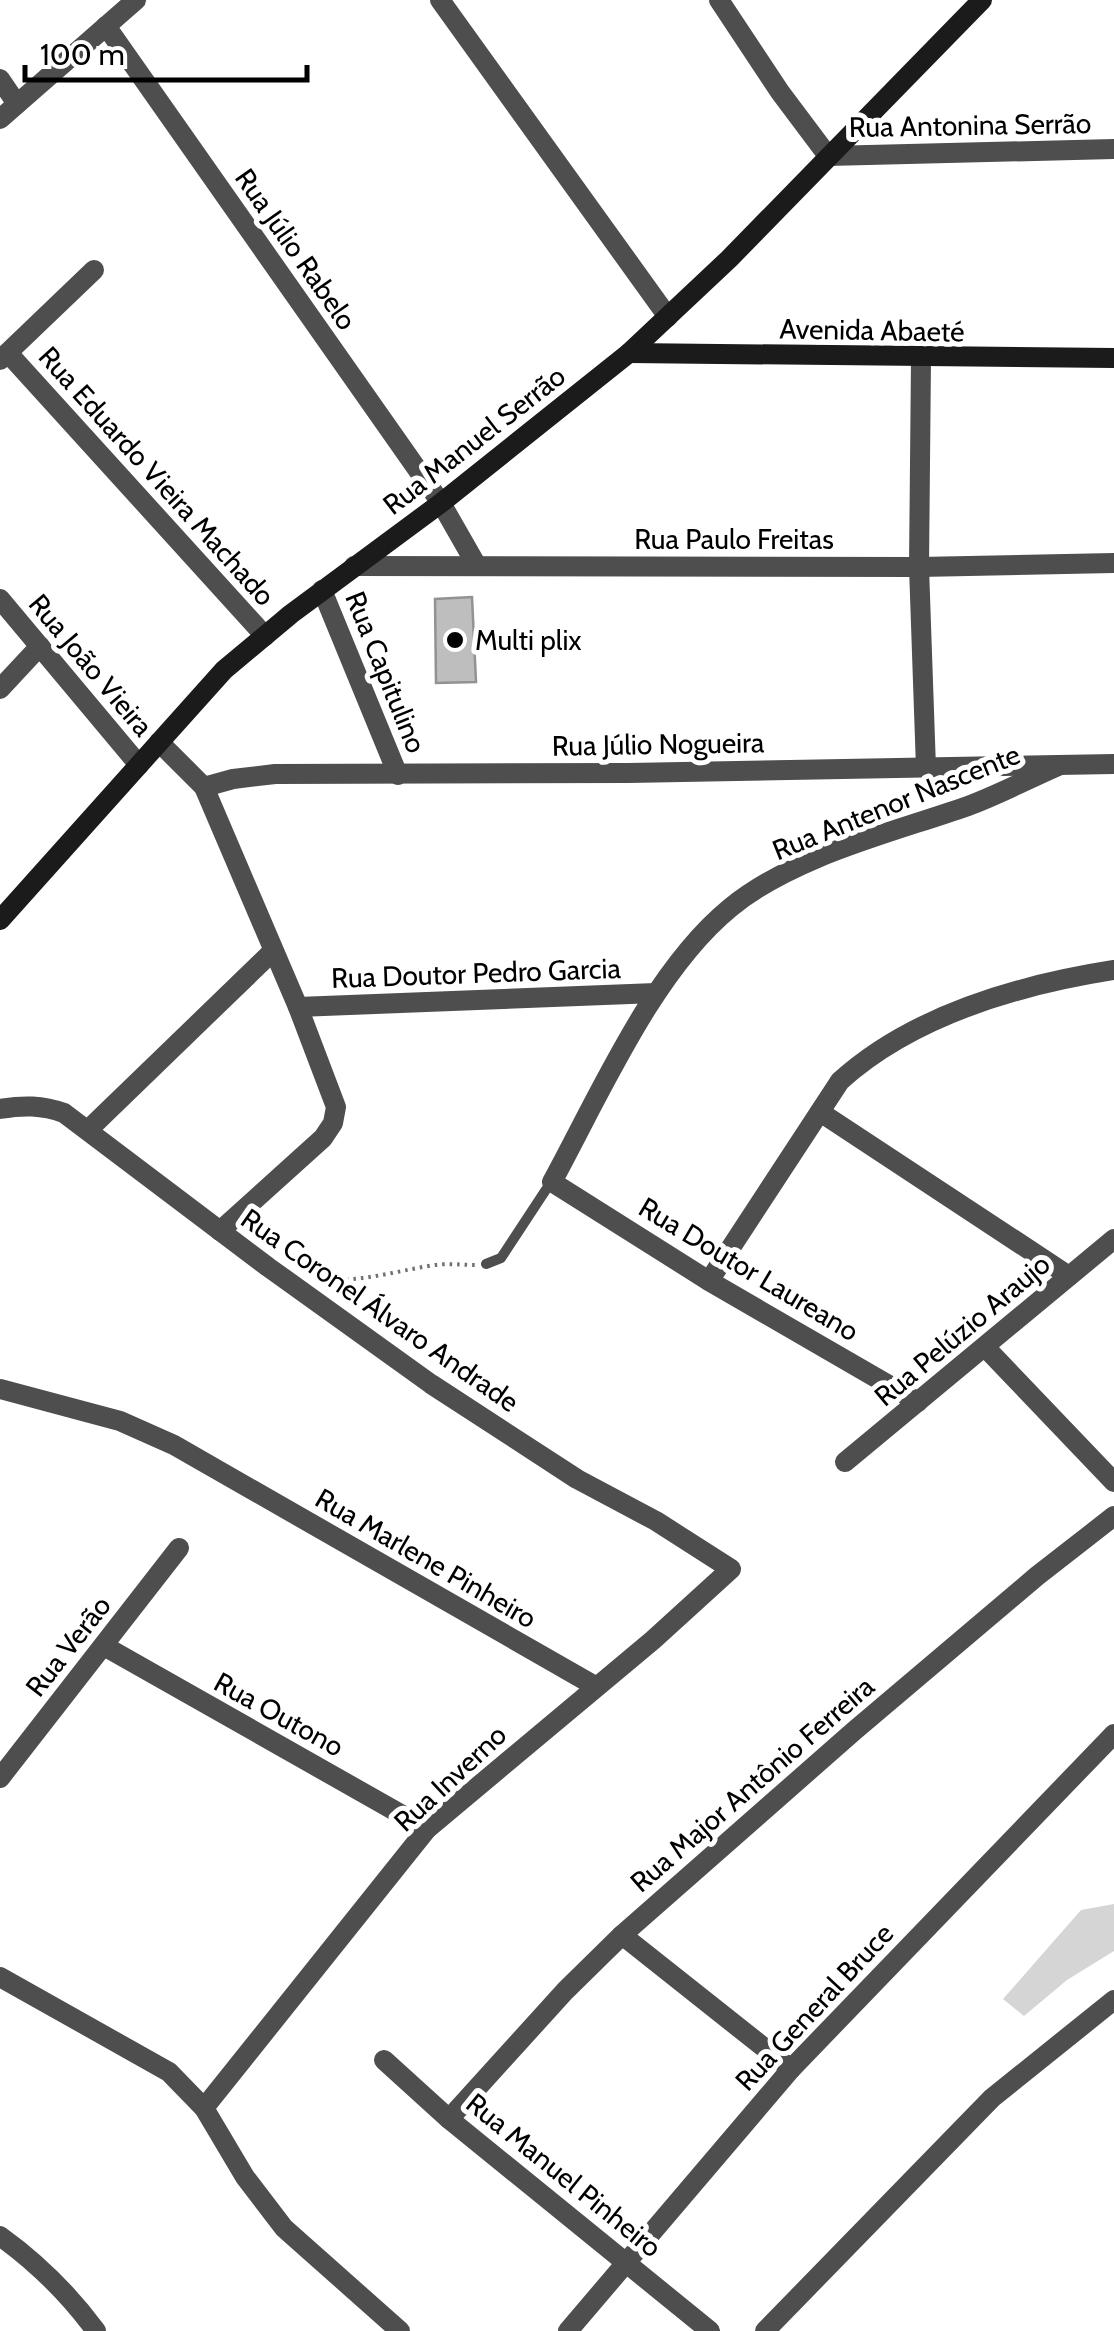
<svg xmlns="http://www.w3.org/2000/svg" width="1114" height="2331" viewBox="0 0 1114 2331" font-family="Cabin,sans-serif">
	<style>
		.green { fill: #d5d5d5 }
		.building { fill: #bebebe; stroke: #929292; stroke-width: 2.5 }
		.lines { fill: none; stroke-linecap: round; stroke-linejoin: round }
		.path { stroke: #707070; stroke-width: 4; stroke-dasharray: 2.5 5; stroke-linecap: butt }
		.lane { stroke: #4e4e4e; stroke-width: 10 }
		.street { stroke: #4e4e4e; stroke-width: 20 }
		.secondary { stroke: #1b1b1b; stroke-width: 20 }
		.poi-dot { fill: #000; stroke: #fff; stroke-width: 4 }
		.labels { text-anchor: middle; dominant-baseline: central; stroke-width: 10; stroke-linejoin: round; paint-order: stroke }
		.street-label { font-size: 28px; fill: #000; stroke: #fff }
		.poi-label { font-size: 28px; fill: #000; stroke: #fff; text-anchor: start }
	</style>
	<rect width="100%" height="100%" fill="#fff"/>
	<polygon class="green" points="1114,1904 1114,1951 1067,1980 1024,2016 1003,1999 1081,1910"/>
	<polygon class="building" points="472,597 476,682 436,683 435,599"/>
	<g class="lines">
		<path class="path" d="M 316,1278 C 358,1284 394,1271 435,1265 C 447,1263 461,1265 475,1265"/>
		<polyline class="lane" points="486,1264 501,1258 551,1182"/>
		<g class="street">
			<polyline points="440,0 668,317"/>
			<polyline points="719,0 780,92 828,156 1114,149"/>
			<polyline points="106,26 441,503 477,566"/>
			<polyline points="0,79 17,104"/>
			<polyline points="0,119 136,0"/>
			<polyline points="8,353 265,636"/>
			<polyline points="921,359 919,567 926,768"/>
			<polyline points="0,360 94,270"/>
			<polyline points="354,566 919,567 1114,563"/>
			<polyline points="322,590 398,775"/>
			<polyline points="0,599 139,765"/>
			<polyline points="0,689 40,646"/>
			<polyline points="159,742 204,787 298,1007 336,1107 333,1123 323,1138 220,1231"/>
			<polyline points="204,787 233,779 275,774 628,773 1114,764"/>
			<polyline points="298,1007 656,993"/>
			<path d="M 0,1109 C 23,1105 42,1105 64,1113 L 268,1267 L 431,1384 L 577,1479 L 656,1521 L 731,1569 L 653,1640 L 427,1829 L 204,2108"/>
			<polyline points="820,1112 1069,1276"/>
			<polyline points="88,1130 272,952"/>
			<path d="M 709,1281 L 840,1081 C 913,1015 1018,985 1114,970"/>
			<polyline points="985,1347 1114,1482"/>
			<polyline points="0,1389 120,1421 174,1445 595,1686"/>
			<path d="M 918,1402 L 709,1281 L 552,1182 C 600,1094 653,971 730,908 C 793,856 891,833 968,806 C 998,795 1028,779 1058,766"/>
			<polyline points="845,1462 1114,1239"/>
			<polyline points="104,1646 427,1829"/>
			<polyline points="0,1778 179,1548"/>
			<polyline points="622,1935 791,2069"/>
			<polyline points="0,1977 169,2072 204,2108 245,2177 284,2228 400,2331"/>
			<polyline points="384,2060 449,2119 710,2331"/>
			<polyline points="449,2119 565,1991 622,1935 854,1731 1037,1576 1114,1516"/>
			<path d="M 0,2236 C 39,2264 68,2293 96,2331"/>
			<polyline points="568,2331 791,2069 1114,1734"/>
			<polyline points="765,2331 992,2098 1114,2000"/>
		</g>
		<g class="secondary">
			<polyline points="629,353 1114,358"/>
			<polyline points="0,920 224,670 291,614 441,503 629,353 729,259 982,0"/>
		</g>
	</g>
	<circle class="poi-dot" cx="455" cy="640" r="10"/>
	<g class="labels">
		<g class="street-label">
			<text transform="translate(970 125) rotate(-1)">Rua Antonina Serrão</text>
			<text transform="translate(296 249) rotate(55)">Rua Júlio Rabelo</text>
			<text transform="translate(872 330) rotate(1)">Avenida Abaeté</text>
			<text transform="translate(474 440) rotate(-38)">Rua Manuel Serrão</text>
			<text transform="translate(157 476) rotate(48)">Rua Eduardo Vieira Machado</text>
			<text x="734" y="539">Rua Paulo Freitas</text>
			<text transform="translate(91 665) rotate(50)">Rua João Vieira</text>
			<text transform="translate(386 672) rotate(68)">Rua Capitulino</text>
			<text transform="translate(658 744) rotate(-1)">Rua Júlio Nogueira</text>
			<text transform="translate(896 802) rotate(-22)">Rua Antenor Nascente</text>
			<text transform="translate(476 973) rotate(-2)">Rua Doutor Pedro Garcia</text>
			<text transform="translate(749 1269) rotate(31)">Rua Doutor Laureano</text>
			<text transform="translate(380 1310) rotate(35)">Rua Coronel Álvaro Andrade</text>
			<text transform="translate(962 1330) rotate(-40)">Rua Pelúzio Araujo</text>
			<text transform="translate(426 1558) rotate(30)">Rua Marlene Pinheiro</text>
			<text transform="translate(68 1646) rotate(-52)">Rua Verão</text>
			<text transform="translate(279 1714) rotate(29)">Rua Outono</text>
			<text transform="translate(450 1778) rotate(-43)">Rua Inverno</text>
			<text transform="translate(752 1784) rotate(-41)">Rua Major Antônio Ferreira</text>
			<text transform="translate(814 2007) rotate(-47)">Rua General Bruce</text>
			<text transform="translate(564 2175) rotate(39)">Rua Manuel Pinheiro</text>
		</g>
		<g class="poi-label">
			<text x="475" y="640">Multi plix</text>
		</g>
	</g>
	<path d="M25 65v15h282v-15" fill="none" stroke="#000000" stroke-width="5"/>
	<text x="40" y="65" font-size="30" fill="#000000" stroke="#ffffff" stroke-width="8" paint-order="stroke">100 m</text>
</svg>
